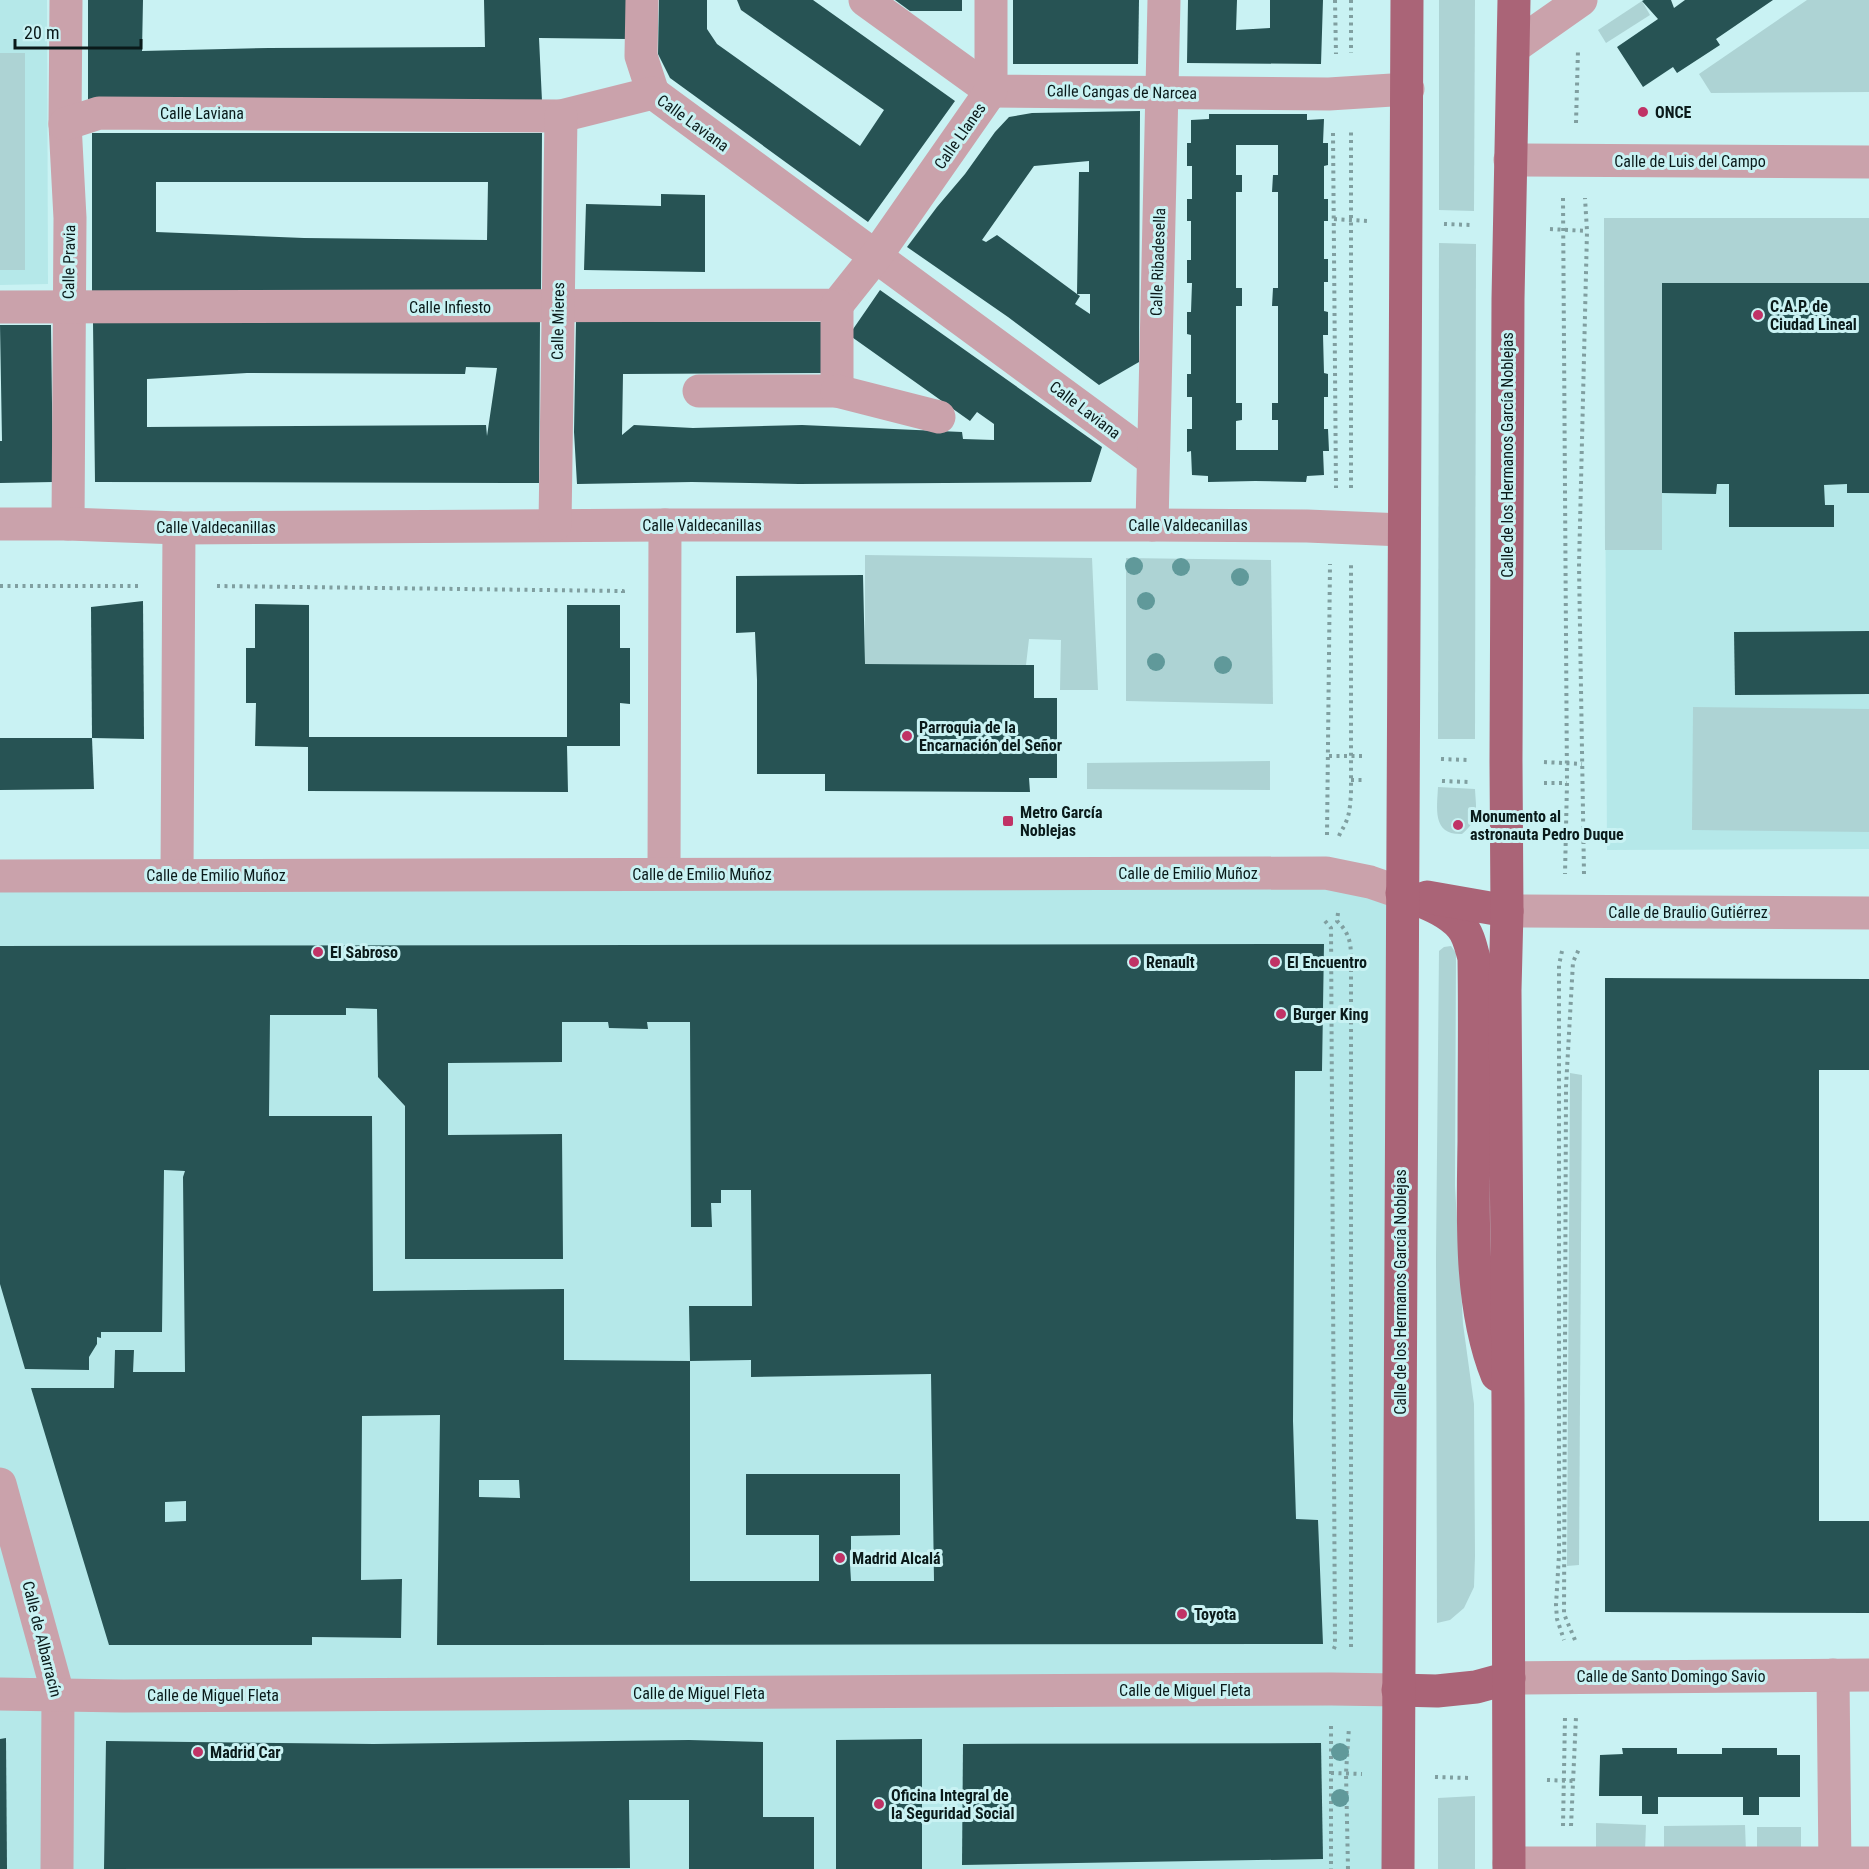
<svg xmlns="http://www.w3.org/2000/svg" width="1869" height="1869" viewBox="0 0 1869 1869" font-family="'Roboto Condensed',sans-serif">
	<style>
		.built { fill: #b5e8e9 }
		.green { fill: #add3d4 }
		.building { fill: #275354; fill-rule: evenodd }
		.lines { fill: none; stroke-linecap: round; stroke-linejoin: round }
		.path { stroke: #809fa0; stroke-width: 4; stroke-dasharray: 3 4.5; stroke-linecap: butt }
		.minor { stroke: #caa2ab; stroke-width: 33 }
		.major { stroke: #aa6477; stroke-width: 33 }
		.tree { fill: #60999a }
		.poi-dot { fill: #c03366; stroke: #c9f2f3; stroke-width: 2 }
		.labels { text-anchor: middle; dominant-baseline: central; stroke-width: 6; stroke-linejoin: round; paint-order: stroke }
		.street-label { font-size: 16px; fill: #0a1a1a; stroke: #c9f2f3 }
		.poi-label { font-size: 16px; font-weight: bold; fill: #0a1a1a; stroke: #c9f2f3; text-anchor: start }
	</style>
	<rect width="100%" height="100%" fill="#c9f2f3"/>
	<g class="built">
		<polygon points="0,0 47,0 48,284 0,285"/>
		<polygon points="1604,218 1869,218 1869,849 1607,850"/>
		<polygon points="1326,873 1402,893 1391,1869 0,1869 0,876"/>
	</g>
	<g class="green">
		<polygon points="1439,0 1475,0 1474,211 1439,210"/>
		<polygon points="1807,0 1869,0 1869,92 1711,93 1699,74"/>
		<polygon points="1642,1 1650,15 1606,43 1598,30"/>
		<rect x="0" y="53" width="25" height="217"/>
		<polygon points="1604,218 1869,218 1869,283 1662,283 1662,550 1605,550"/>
		<polygon points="1439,243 1476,244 1475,739 1438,739"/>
		<polygon points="865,555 1092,558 1098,690 1060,690 1061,640 1029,639 1026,665 865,664"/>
		<polygon points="1126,558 1271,560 1273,704 1126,701"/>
		<polygon points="1693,707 1869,709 1869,832 1692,830"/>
		<polygon points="1270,761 1270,790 1087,789 1087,763"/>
		<path d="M 1438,787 L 1475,789 C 1476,810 1480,819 1462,834 C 1432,835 1437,809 1438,787 Z"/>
		<polygon points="1451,946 1456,953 1455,1186 1463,1324 1474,1404 1475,1556 1474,1587 1464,1608 1450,1620 1437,1623 1436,1256 1439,951 1444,947"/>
		<polygon points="1570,1073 1582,1075 1579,1565 1567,1566"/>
		<polygon points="1475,1796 1475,1869 1438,1869 1438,1798"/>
		<polygon points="1596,1823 1646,1825 1645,1851 1596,1850"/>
		<polygon points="1745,1825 1746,1852 1664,1852 1664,1826"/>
		<rect x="1757" y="1827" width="44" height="26"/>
	</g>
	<g class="building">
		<polygon points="88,0 143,0 142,51 269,48 485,47 484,0 629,0 628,39 539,38 542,101 88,102"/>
		<polygon points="659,0 707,0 707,29 717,44 860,146 884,110 741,10 737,0 813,0 955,101 868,222 670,78 658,54"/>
		<polygon points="895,0 962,0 962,11 910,11"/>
		<polygon points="1013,0 1139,0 1138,64 1013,64"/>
		<polygon points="1188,0 1237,0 1236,30 1270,28 1270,0 1323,0 1321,64 1187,63"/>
		<polygon points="1644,0 1671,0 1674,8 1685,0 1773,0 1716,39 1720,45 1677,73 1673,67 1643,87 1617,47 1658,19 1642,1"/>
		<polygon points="1638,107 1647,108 1647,117 1638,116"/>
		<path d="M 1140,111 L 1139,362 L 1099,385 L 1008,317 L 907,247 L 937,207 L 965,174 L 995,132 L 1009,117 L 1032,113 ZM 1089,161 L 1089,172 L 1079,172 L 1077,294 L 1090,294 L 1090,314 L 1075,304 L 1080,296 L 1077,294 L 997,235 L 986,242 L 982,240 L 1034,166 Z"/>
		<path d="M 1209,114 L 1307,114 L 1307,120 L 1324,119 L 1323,143 L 1328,143 L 1328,165 L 1324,166 L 1324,199 L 1328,199 L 1328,221 L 1324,221 L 1324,259 L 1328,259 L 1328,282 L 1324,282 L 1324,311 L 1328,312 L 1328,335 L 1323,335 L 1324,373 L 1328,374 L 1328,397 L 1324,397 L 1324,429 L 1328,429 L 1329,451 L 1323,451 L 1324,475 L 1307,476 L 1306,482 L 1255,481 L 1208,482 L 1208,476 L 1192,475 L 1191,451 L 1187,452 L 1187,429 L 1192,429 L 1192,397 L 1187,397 L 1187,374 L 1191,374 L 1191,335 L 1187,334 L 1187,312 L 1191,312 L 1192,283 L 1187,283 L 1187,260 L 1191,260 L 1191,221 L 1187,221 L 1187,199 L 1192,199 L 1192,166 L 1187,166 L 1187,143 L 1191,143 L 1191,120 L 1209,119 ZM 1236,145 L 1278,145 L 1278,175 L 1273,175 L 1272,192 L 1278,192 L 1278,288 L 1273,288 L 1272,306 L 1278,306 L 1278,403 L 1272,403 L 1272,420 L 1278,420 L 1278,450 L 1236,450 L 1236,421 L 1242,420 L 1242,403 L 1236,403 L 1236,306 L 1242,306 L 1242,288 L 1236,288 L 1236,192 L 1242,192 L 1242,175 L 1236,175 Z"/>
		<path d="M 92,133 L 542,133 L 541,293 L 92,294 ZM 156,182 L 488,182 L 487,240 L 304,238 L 156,232 Z"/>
		<polygon points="661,194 705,195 705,272 584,270 586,204 661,206"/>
		<polygon points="1662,283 1869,283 1869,493 1847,493 1847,484 1824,485 1825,505 1834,505 1834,527 1729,527 1729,484 1717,484 1716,494 1662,493"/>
		<polygon points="880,290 1102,447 1091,482 799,484 692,482 577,484 574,432 576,322 828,322 828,373 623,374 622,435 634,425 693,428 802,425 962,432 963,439 994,440 994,424 977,412 970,421 849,335"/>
		<path d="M 540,321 L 539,483 L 95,482 L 93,323 ZM 466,367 L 497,368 L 487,436 L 486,425 L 147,427 L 147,379 L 247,373 L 465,374 Z"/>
		<polygon points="0,325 51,325 53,482 0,483 0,441 2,441"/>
		<polygon points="863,575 865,664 1034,665 1034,698 1057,698 1057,778 1029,778 1030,792 825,791 825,774 757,774 757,680 755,632 736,633 736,576"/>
		<polygon points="143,601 144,739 92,738 91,607"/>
		<polygon points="255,604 309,605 309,737 567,737 567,605 620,605 620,648 630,648 630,704 620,703 620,746 567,746 568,792 308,791 308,747 255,746 256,703 246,703 246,648 255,648"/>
		<polygon points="1869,631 1869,694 1735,695 1734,632"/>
		<polygon points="0,738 92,738 94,789 0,790"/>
		<path d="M 1324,944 L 1322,1071 L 1295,1071 L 1293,1421 L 1296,1519 L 1318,1520 L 1323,1644 L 437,1645 L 440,1415 L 362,1416 L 361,1580 L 402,1579 L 401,1638 L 312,1637 L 312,1645 L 109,1645 L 31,1388 L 114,1388 L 115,1350 L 134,1350 L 133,1372 L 185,1372 L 183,1177 L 185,1171 L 164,1170 L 162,1332 L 101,1332 L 101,1338 L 97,1337 L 97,1344 L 89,1357 L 89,1370 L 25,1369 L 0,1284 L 0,946 ZM 346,1008 L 377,1009 L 378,1077 L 405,1106 L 405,1259 L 563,1259 L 562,1134 L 448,1135 L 448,1063 L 562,1062 L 562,1022 L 608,1022 L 609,1028 L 648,1029 L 647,1022 L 690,1022 L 691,1227 L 712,1227 L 711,1203 L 721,1203 L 721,1190 L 751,1190 L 752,1306 L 689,1306 L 690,1361 L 751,1360 L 751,1377 L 931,1374 L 934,1581 L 851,1581 L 850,1564 L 862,1563 L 861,1552 L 851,1551 L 851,1536 L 900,1535 L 900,1474 L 746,1474 L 746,1535 L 819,1535 L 819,1581 L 690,1581 L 690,1361 L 564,1360 L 564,1289 L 373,1291 L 372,1116 L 269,1116 L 270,1015 L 346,1015 ZM 479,1480 L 519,1480 L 520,1498 L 479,1497 ZM 186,1501 L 186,1521 L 165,1522 L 165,1502 Z"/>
		<polygon points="1605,978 1869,979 1869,1070 1819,1070 1819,1521 1869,1521 1869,1613 1605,1612"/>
		<polygon points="6,1738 7,1869 0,1869 0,1739"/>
		<polygon points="922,1739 922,1869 836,1869 836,1740"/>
		<polygon points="689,1740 763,1742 763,1817 814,1817 814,1869 689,1869 689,1800 629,1800 630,1868 104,1869 106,1741 374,1744"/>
		<polygon points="1321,1743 1323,1859 962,1865 963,1744"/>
		<polygon points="1622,1748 1677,1748 1677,1754 1722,1754 1722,1748 1777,1748 1777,1755 1800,1755 1800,1797 1759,1797 1759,1815 1743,1815 1743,1797 1658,1797 1658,1814 1642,1814 1642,1796 1599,1796 1600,1755 1623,1754"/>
	</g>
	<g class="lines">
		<g class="path">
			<polyline points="1335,0 1336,54"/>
			<polyline points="1351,0 1351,53"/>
			<polyline points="1576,123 1578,50"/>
			<polyline points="1333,133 1336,488"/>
			<polyline points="1563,198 1567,783 1565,874"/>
			<polyline points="1334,219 1367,221"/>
			<polyline points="1444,224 1472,225"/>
			<polyline points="1550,229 1587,231"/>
			<polyline points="1351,488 1351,130"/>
			<polyline points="0,586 140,586"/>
			<polyline points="217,586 623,591 623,594"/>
			<polyline points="1329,756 1364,756"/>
			<polyline points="1441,759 1467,760"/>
			<polyline points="1544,762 1582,764"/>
			<polyline points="1351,780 1366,780"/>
			<polyline points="1442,781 1468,782"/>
			<polyline points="1544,783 1567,783"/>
			<polyline points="1327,835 1330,564"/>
			<path d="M 1339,836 C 1341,831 1344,827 1346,822 C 1350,813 1350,804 1351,795 L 1351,565"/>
			<polyline points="1584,874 1579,566 1587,231 1585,198"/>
			<path d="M 1338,913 L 1337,921 C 1353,936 1351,950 1351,971 L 1351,1651"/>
			<polyline points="1325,921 1331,928 1335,1646 1333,1651"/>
			<polyline points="1562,951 1559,965 1559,1555 1556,1605 1557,1619 1564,1640"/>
			<polyline points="1575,1640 1564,1614 1566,1087 1573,962 1579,949"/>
			<polyline points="1331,1726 1331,1869"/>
			<polyline points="1331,1773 1362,1774"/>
			<polyline points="1435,1777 1470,1778"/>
			<polyline points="1547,1780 1573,1781"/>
			<polyline points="1563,1826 1565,1717"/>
			<polyline points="1571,1826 1576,1717"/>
			<polyline points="1348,1869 1346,1773 1349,1727"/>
		</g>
		<g class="minor">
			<polyline points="66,0 65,124 70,218 68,524"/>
			<polyline points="642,0 641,56 653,93"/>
			<polyline points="865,0 991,91 1329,94 1408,89"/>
			<polyline points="1514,47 1581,0"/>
			<polyline points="65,124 99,113 561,116 653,93 1153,460"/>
			<polyline points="1510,160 1869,162"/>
			<polyline points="0,307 837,305 876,256 991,91 991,0"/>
			<polyline points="699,391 837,391 837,305"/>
			<polyline points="837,391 939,417"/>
			<polyline points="0,524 68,524 179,528 665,525 1152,525 1307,526 1403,530"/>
			<polyline points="555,525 561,116"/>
			<polyline points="1152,525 1164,0"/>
			<polyline points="664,874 665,525"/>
			<polyline points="177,875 179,528"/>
			<polyline points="0,876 1326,873 1370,882 1402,893"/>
			<polyline points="1507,911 1869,913"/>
			<polyline points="0,1484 58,1694 57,1869"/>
			<polyline points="1833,1675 1835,1869"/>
			<polyline points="1509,1678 1869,1675"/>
			<polyline points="0,1694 123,1696 1331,1689 1398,1690"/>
			<polyline points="1509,1863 1869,1863"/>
		</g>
		<g class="major">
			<path d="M 1402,893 C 1422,902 1446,909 1461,926 C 1469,935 1471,948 1474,958 C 1475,1019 1474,1080 1474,1141 C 1473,1215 1469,1306 1497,1375"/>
			<polyline points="1427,897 1507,911"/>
			<polyline points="1398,1690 1437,1691 1476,1687 1509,1678"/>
			<polyline points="1398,1869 1407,0"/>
			<polyline points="1509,1869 1508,1404 1505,990 1507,911 1506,761 1508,299 1514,0"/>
		</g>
	</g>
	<g class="tree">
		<circle cx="1134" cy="566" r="9"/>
		<circle cx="1181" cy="567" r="9"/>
		<circle cx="1240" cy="577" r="9"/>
		<circle cx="1146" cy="601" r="9"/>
		<circle cx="1156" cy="662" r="9"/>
		<circle cx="1223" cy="665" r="9"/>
		<circle cx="1340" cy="1752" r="9"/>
		<circle cx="1340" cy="1798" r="9"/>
	</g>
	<g class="poi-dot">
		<circle cx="1643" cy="112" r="6"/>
		<circle cx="1758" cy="315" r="6"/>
		<circle cx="907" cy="736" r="6"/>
		<rect x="1002" y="815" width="12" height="12" rx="3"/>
		<circle cx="1458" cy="825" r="6"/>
		<circle cx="318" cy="952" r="6"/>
		<circle cx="1134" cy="962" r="6"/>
		<circle cx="1275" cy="962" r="6"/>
		<circle cx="1281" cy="1014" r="6"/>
		<circle cx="840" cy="1558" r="6"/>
		<circle cx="1182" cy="1614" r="6"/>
		<circle cx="198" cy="1752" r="6"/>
		<circle cx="879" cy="1804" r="6"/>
	</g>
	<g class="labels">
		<g class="street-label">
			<text transform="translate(1122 92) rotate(1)">Calle Cangas de Narcea</text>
			<text x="202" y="113">Calle Laviana</text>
			<text transform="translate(693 123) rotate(36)">Calle Laviana</text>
			<text transform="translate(960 136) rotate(-55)">Calle Llanes</text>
			<text x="1690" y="161">Calle de Luis del Campo</text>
			<text transform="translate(69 262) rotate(-89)">Calle Pravia</text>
			<text transform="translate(1158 262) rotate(-88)">Calle Ribadesella</text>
			<text x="450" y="307">Calle Infiesto</text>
			<text transform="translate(558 321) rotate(-89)">Calle Mieres</text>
			<text transform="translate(1085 410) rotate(37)">Calle Laviana</text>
			<text transform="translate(1507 455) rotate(-90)">Calle de los Hermanos García Noblejas</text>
			<text x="702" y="525">Calle Valdecanillas</text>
			<text x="1188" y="525">Calle Valdecanillas</text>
			<text x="216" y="527">Calle Valdecanillas</text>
			<text x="1188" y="873">Calle de Emilio Muñoz</text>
			<text x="702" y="874">Calle de Emilio Muñoz</text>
			<text x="216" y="875">Calle de Emilio Muñoz</text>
			<text x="1688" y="912">Calle de Braulio Gutiérrez</text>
			<text transform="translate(1400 1292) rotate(-90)">Calle de los Hermanos García Noblejas</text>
			<text transform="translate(42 1639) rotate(76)">Calle de Albarracín</text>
			<text x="1671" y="1676">Calle de Santo Domingo Savio</text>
			<text x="1185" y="1690">Calle de Miguel Fleta</text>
			<text x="699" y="1693">Calle de Miguel Fleta</text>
			<text x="213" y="1695">Calle de Miguel Fleta</text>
		</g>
		<g class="poi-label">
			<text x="1655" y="112">ONCE</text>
			<text x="1770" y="306">C.A.P. de<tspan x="1770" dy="18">Ciudad Lineal</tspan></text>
			<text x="919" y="727">Parroquia de la<tspan x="919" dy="18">Encarnación del Señor</tspan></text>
			<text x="1020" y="812">Metro García<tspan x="1020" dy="18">Noblejas</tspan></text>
			<text x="1470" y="816">Monumento al<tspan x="1470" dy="18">astronauta Pedro Duque</tspan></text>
			<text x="330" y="952">El Sabroso</text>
			<text x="1146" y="962">Renault</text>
			<text x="1287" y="962">El Encuentro</text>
			<text x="1293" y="1014">Burger King</text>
			<text x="852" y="1558">Madrid Alcalá</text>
			<text x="1194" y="1614">Toyota</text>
			<text x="210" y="1752">Madrid Car</text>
			<text x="891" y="1795">Oficina Integral de<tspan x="891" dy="18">la Seguridad Social</tspan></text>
		</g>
	</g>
	<path d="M15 39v9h126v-9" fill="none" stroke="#0a1a1a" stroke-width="3"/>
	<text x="24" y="39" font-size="18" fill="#0a1a1a" stroke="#c9f2f3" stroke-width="4.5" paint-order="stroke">20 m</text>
</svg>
